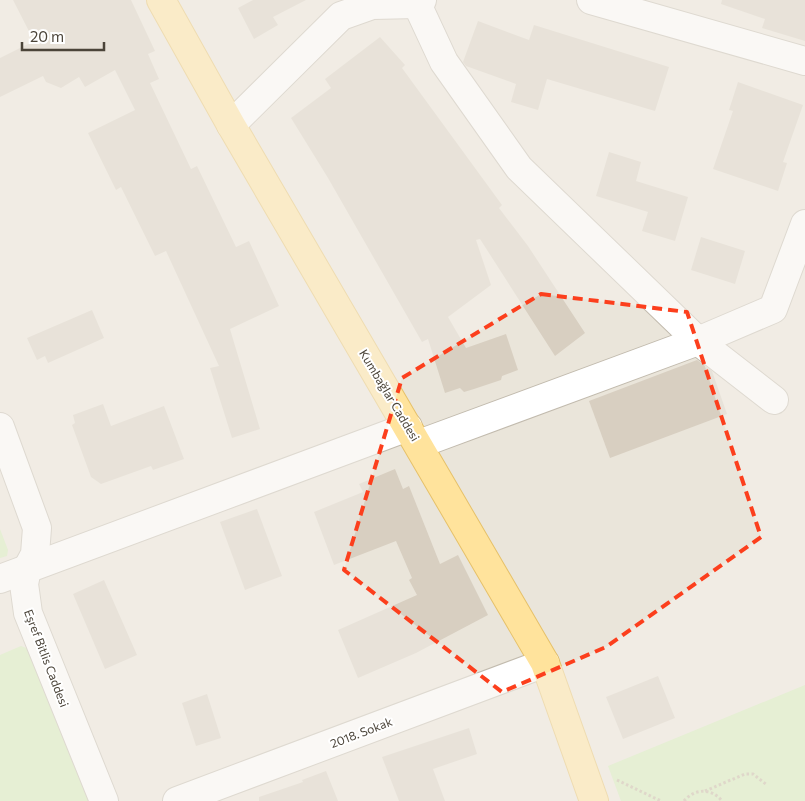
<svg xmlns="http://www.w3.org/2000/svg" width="805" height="801" viewBox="0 0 805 801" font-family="Commissioner,sans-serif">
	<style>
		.residential { fill: #eae5da }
		.green { fill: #d2eab5 }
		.building { fill: #d8cfc1 }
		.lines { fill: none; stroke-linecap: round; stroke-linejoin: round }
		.minor-casing { stroke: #c2bbae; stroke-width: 30 }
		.major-casing { stroke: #e6c16a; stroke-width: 30 }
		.path { stroke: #c4b79f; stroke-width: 3; stroke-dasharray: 2.5 2.5; stroke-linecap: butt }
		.minor { stroke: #fff; stroke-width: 28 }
		.major { stroke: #ffe39c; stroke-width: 28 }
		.marked { fill: none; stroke: #fc3f1d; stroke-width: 4; stroke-dasharray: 10 6; stroke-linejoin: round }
		.labels { text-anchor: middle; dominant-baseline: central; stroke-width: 4; stroke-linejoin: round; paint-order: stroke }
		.street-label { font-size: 12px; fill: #4b4439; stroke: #fff }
	</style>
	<rect width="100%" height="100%" fill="#f6f3ec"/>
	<rect class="residential" x="0" y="0" width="805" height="801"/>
	<g class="green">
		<polygon points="0,529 8,550 7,556 0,558"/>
		<polygon points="21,646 29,649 93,801 0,801 0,655"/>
		<polygon points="805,685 805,801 621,801 608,766"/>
	</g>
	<g class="building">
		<polygon points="13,0 131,0 155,51 148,54 159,79 150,83 191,169 197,166 236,247 249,241 279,306 230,329 260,429 232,438 210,368 219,366 166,251 155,256 121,187 116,190 88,133 135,110 115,70 85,87 79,77 61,88 46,82 43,76 0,97 0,58 34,41"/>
		<polygon points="253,0 306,0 273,17 278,25 254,39 238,8"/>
		<polygon points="722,0 805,0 805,41 762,28 765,19 721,4"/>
		<polygon points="478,21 529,40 534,25 669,67 655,111 547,79 538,110 511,102 516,84 466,66 463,62"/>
		<polygon points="380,37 405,65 402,68 502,205 499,208 528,246 585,333 555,356 480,239 476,240 491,285 448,317 466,348 506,334 518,370 502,376 501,380 474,389 464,392 460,388 445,393 428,339 422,342 328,178 291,118 331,88 325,79"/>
		<polygon points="738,82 803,105 783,162 787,163 778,191 713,169 733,111 729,110"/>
		<polygon points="609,152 641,162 636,181 688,197 675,241 642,231 648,212 596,196"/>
		<polygon points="701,237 745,251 735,284 691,270"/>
		<polygon points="92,310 104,338 48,363 45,356 37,360 27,338"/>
		<polygon points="697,360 712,371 727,414 610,458 589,401"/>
		<polygon points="103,404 111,426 164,406 184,459 153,470 151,466 101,484 91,477 72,425 75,423 73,415"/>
		<polygon points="395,469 403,489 409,486 440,564 458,555 488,615 416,653 358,678 338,630 417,595 409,580 412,578 396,541 334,565 314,512 363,492 359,484"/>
		<polygon points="257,509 282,576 245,590 220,522"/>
		<polygon points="104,580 137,655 105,669 73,594"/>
		<polygon points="658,676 675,718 623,739 606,697"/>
		<polygon points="207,694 221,738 196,746 182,703"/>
		<polygon points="469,728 477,754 433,769 445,801 399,801 382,757"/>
		<polygon points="326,771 338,801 259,801 259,797 303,782 302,780"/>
	</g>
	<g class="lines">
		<defs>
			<g id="minor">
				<polyline points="422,0 417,4 444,62 519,168 698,341 774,400"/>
				<polyline points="591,0 805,61"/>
				<polyline points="231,125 341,16 372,5 417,4"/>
				<polyline points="0,427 37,528 35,554 27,569 24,584 28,613 104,801"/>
				<polyline points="419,444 698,341 773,309 805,224"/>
				<polyline points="0,579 408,427"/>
				<polyline points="177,801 545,663"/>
			</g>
			<polyline id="major" points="161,0 231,125 545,663 594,801"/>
		</defs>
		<use href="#minor" class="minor-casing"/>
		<use href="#major" class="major-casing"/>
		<g class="path">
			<polyline points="617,780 661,801"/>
			<polyline points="705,791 745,774 753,774 767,785"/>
			<path d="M 684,801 C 694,789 711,787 722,801"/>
		</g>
		<use href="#minor" class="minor"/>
		<use href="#major" class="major"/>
	</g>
	<path d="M0 0H805V801H0ZM 541,294 L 687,312 L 761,537 L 606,647 L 502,692 L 344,570 L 402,378 Z" fill="#f6f3ec" fill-opacity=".55" fill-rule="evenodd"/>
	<path class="marked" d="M 541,294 L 687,312 L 761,537 L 606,647 L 502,692 L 344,570 L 402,378 Z"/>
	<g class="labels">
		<g class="street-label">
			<text transform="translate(390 395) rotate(59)">Kumbağlar Caddesi</text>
			<text transform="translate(47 658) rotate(69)">Eşref Bitlis Caddesi</text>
			<text transform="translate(361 732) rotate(-21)">2018. Sokak</text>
		</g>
	</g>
	<path d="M22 42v8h82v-8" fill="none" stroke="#4b4439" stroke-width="2.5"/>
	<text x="30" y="42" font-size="15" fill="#4b4439" stroke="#ffffff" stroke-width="4" paint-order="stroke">20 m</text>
</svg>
